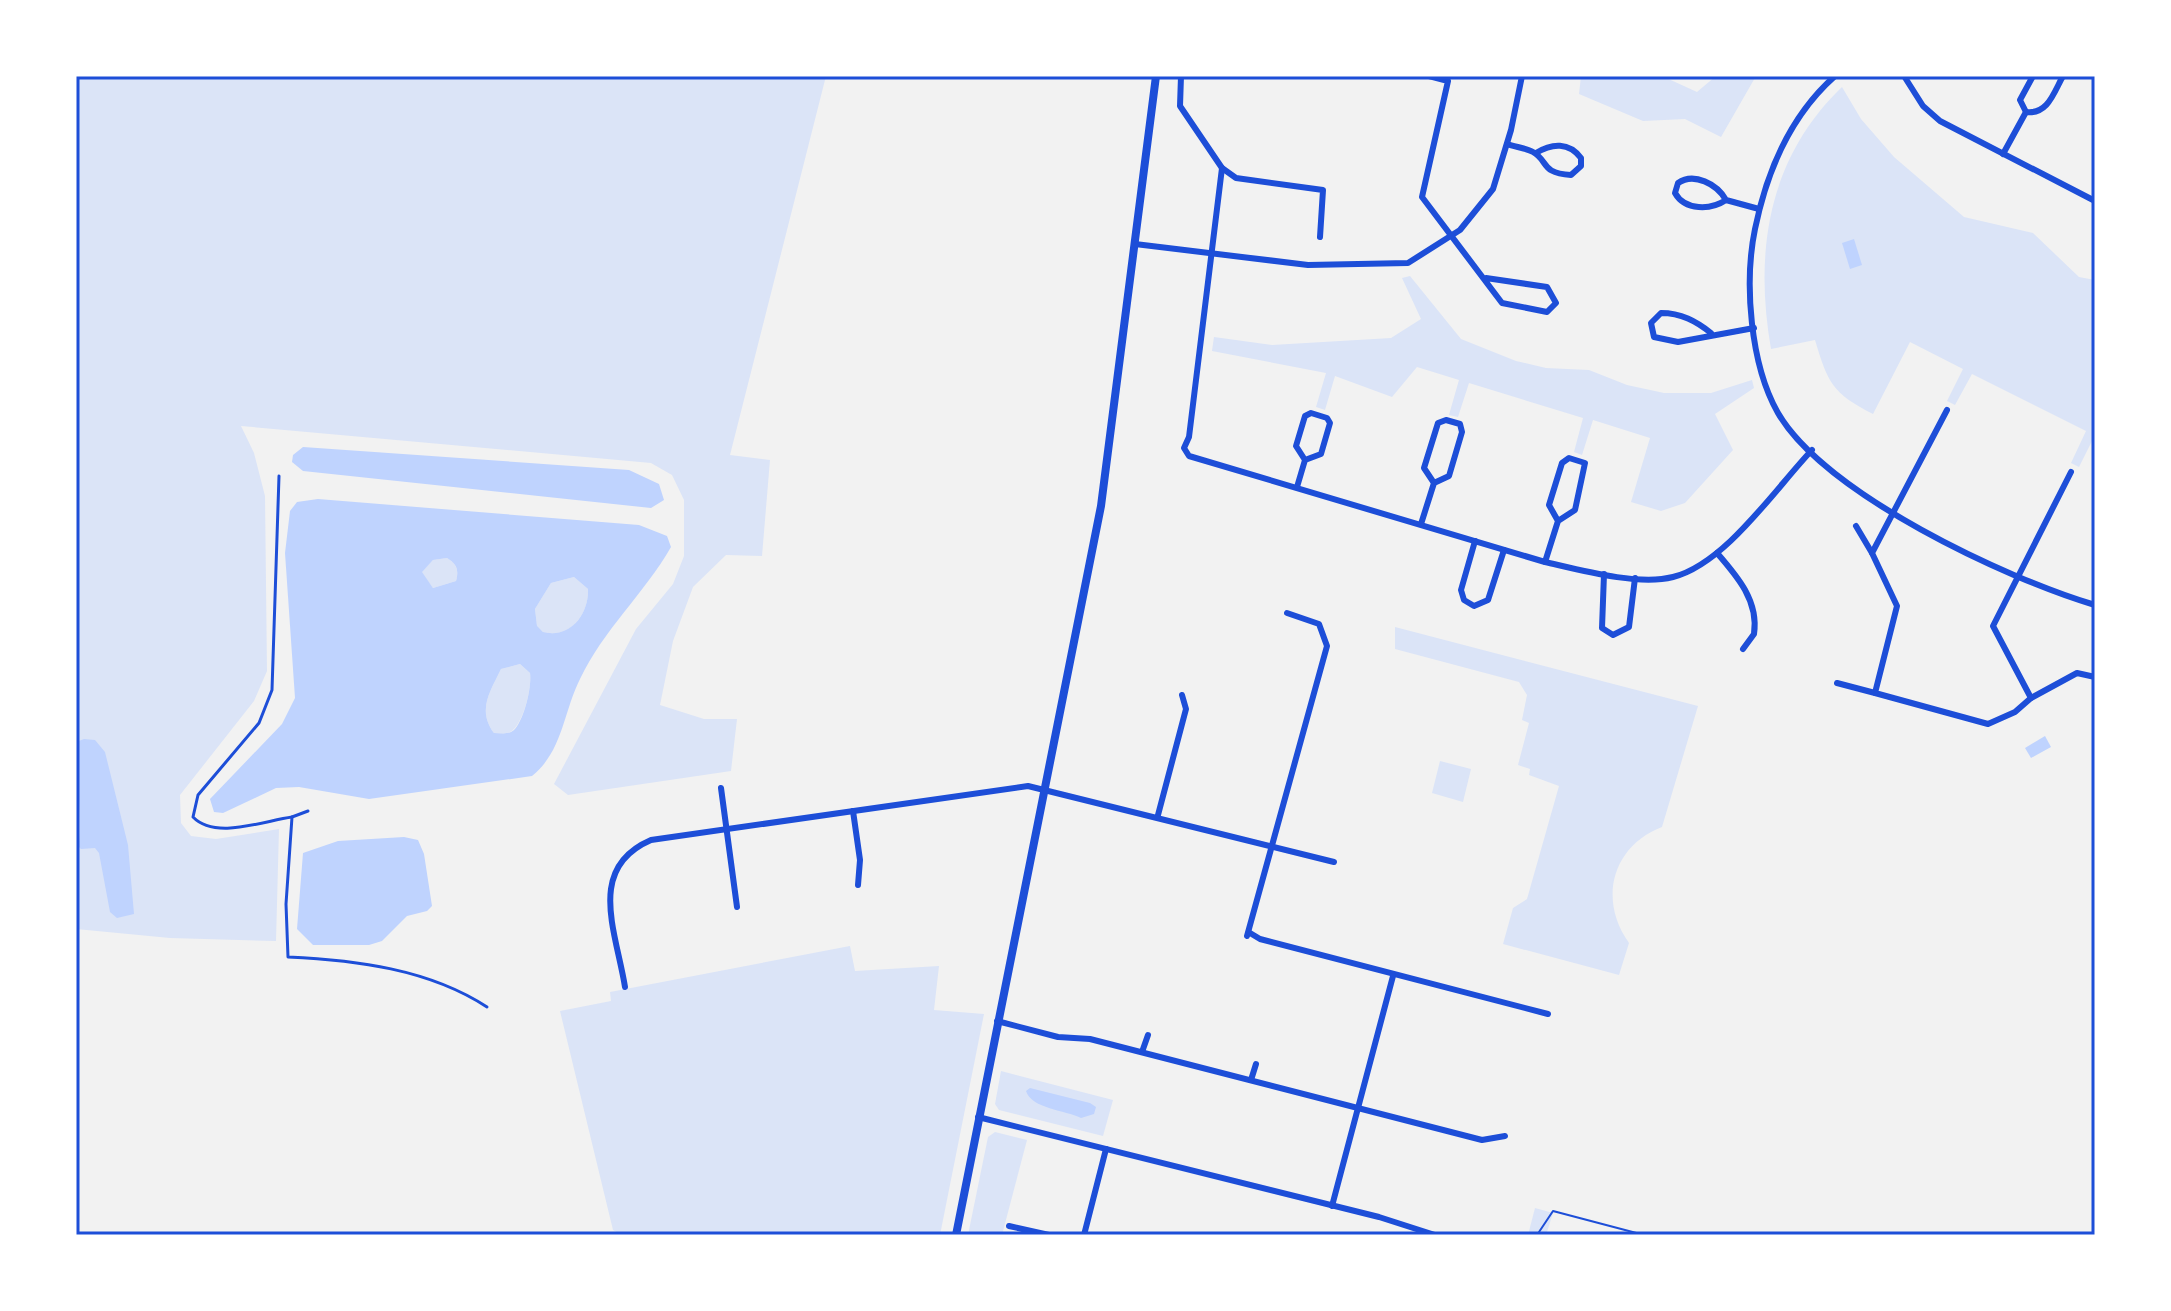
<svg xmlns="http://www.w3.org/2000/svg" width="2171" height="1311" viewBox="0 0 2171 1311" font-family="'Alegreya Sans',sans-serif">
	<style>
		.green { fill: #dbe4f7 }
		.water { fill: #bfd3fe; fill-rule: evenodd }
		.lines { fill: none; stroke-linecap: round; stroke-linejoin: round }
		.path { stroke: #1d4ed8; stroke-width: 2 }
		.service { stroke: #1d4ed8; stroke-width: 3 }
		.minor { stroke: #1d4ed8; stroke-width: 6 }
		.secondary { stroke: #1d4ed8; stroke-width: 8 }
		.neatline { fill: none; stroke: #1d4ed8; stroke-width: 3 }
	</style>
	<rect width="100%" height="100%" fill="#f2f2f2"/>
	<g class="green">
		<polygon points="76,76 826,76 730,455 770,460 762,556 726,555 693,587 673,641 660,705 704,719 737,719 731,771 568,795 554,784 636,629 673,584 684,556 684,500 672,475 651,463 241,426 254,453 265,496 267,671 254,701 180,795 181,823 191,836 216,839 279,829 276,941 170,938 76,929"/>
		<polygon points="1581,76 1662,76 1697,92 1716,76 1756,76 1721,137 1685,119 1643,121 1579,94"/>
		<path d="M 1842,87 L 1861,119 L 1894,157 L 1964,217 L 2033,233 L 2079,277 L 2095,280 L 2095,435 L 2079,467 L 2071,463 L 2086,431 L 1972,374 L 1955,405 L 1947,401 L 1963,369 L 1910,342 L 1873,414 C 1832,393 1828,383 1815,340 L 1771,349 C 1754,252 1768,158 1842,87 Z"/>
		<polygon points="1410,276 1461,339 1516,361 1546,368 1589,370 1627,385 1664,393 1711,393 1752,380 1754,388 1715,414 1733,450 1685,503 1661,511 1631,502 1650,438 1593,420 1582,455 1574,452 1583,418 1469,383 1458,417 1449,415 1459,380 1417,367 1392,397 1335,376 1325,410 1316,407 1326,373 1212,351 1214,337 1272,345 1391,338 1421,319 1402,278"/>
		<path d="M 447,558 C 457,564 459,570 456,581 L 433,588 L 421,572 L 433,560 Z"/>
		<path d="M 574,577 L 588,589 C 589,613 571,639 543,632 L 537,627 L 535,609 L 551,583 Z"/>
		<path d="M 1395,627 L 1698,706 L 1662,827 C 1612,846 1598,900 1629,943 L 1619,975 L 1503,944 L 1513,908 L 1527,899 L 1559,786 L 1529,775 L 1530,769 L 1518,765 L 1529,723 L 1522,720 L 1527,695 L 1519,682 L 1395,649 Z"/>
		<path d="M 520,664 L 530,673 C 532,687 524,720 513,730 C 508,735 500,733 494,733 C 477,710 490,692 501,669 Z"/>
		<polygon points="1440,761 1471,769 1463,802 1432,793"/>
		<polygon points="850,946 855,971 939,966 934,1010 984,1014 940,1235 622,1235 613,1230 560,1011 611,1001 610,992"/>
		<polygon points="1001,1071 1113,1100 1103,1136 999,1110 995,1104"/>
		<polygon points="995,1132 1027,1140 1002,1235 968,1235 988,1137"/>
		<polygon points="1535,1208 1553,1213 1546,1235 1528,1235"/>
	</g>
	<g class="water">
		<polygon points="1854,239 1862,265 1850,269 1842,243"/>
		<polygon points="303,447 629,470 659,484 664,500 651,508 303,471 292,462 293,455"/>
		<path d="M 318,499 L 639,525 L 667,536 L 671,547 C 644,594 603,630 580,679 C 563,713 563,751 532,776 L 369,799 L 299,787 L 276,788 L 223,813 L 214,812 L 210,799 L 282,724 L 295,698 L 285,553 L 290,511 L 297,502 ZM 447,558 C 457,564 459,570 456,581 L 433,588 L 422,572 L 433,560 ZM 574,577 L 588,589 C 589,613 571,639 543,632 L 537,626 L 535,609 L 551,583 ZM 520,664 L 530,673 C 532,687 524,720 514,730 C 508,735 501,733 494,733 C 477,710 490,692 501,669 Z"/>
		<polygon points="2045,736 2051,747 2031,758 2025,748"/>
		<path d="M 84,739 L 95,740 L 105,752 L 128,845 L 134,914 L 117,918 L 110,912 L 99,853 L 95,848 L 81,849 L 78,846 C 83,834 76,762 76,742 Z"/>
		<polygon points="404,837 418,840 424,854 432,906 427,911 407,916 382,941 369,945 313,945 297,929 303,853 338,841"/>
		<path d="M 1030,1088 L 1090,1103 L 1096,1107 L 1094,1114 L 1081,1118 C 1065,1110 1032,1109 1026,1091 Z"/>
	</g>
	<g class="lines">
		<polyline class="path" points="1537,1235 1553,1211 1644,1235"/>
		<g class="service">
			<path d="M 279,476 L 272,690 L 259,723 L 198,795 L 193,817 C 215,840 263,821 292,817"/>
			<path d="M 308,811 L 292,817 L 286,904 L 288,957 C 355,960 429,969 487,1007"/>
		</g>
		<g class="minor">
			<path d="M 1181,76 L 1180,106 L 1222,168 L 1189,437 L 1184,448 L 1189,456 L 1545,562 C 1580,570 1638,586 1673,577 C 1725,564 1775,489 1812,450"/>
			<polyline points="1429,76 1448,81 1422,197 1502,303 1547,312 1556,303 1547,287 1486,278"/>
			<path d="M 1835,76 C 1790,116 1767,170 1755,229 C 1744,282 1750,364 1778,413 C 1825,494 2007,579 2095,605"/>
			<polyline points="1904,76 1923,106 1940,121 2095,201"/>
			<path d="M 2026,112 C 2048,115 2054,92 2063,76"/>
			<polyline points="2026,112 2020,100 2033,76"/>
			<path d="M 1507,144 C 1515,147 1526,148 1533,152 C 1549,161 1540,173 1571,175 L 1581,166 L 1581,158 C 1569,142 1552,143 1536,153"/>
			<polyline points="2003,154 2026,112"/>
			<polyline points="1222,168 1236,178 1323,190 1320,237"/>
			<path d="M 1726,200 C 1717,184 1694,172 1678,183 L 1675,193 C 1685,211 1711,210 1726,200 L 1759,209"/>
			<polyline points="1135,244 1308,265 1408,263 1460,230 1493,189 1511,130 1522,76"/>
			<path d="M 1711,333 C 1696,321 1681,313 1661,313 L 1651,323 L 1654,337 L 1678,342 L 1754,328"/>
			<polyline points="1947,410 1872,553 1897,606 1875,693 1988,724 2015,712 2031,698 2077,673 2095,677"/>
			<polyline points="1297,487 1305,460 1296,446 1305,416 1311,413 1327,418 1330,423 1321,454 1305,460"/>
			<polyline points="1421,524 1434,483 1424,468 1438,423 1446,420 1460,424 1462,432 1449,476 1434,483"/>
			<polyline points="1856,526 1872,553"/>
			<polyline points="1475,541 1461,590 1464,600 1474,606 1488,600 1504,550"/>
			<path d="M 1717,553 C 1737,576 1759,601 1754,634 L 1743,649"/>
			<polyline points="1545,562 1558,521 1549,505 1562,463 1569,458 1585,463 1575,510 1558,521"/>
			<polyline points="1604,574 1602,628 1613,635 1629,627 1635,578"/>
			<polyline points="1837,683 1875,693"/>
			<polyline points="2031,698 1993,626 2071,472"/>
			<polyline points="721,788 737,907"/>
			<polyline points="853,811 860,860 858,885"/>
			<polyline points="1158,815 1186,709 1182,695"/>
			<polyline points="1250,933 1260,939 1548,1014"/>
			<polyline points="1247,936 1327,646 1319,624 1287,613"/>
			<path d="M 625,987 C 616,931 586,868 651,840 L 1028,786 L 1334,862"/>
			<polyline points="997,1021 1058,1037 1090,1039 1482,1140 1505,1136"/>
			<polyline points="1142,1052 1148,1035"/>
			<polyline points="1251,1080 1256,1064"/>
			<polyline points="978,1117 1379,1217 1435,1235"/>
			<polyline points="1332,1206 1393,976"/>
			<polyline points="1009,1226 1049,1235"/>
			<polyline points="1084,1235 1106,1149"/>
		</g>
		<polyline class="secondary" points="956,1235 1101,506 1156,76"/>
	</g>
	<rect width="2171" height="1311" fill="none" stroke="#ffffff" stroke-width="156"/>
	<rect x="78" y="78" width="2015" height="1155" class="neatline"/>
</svg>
